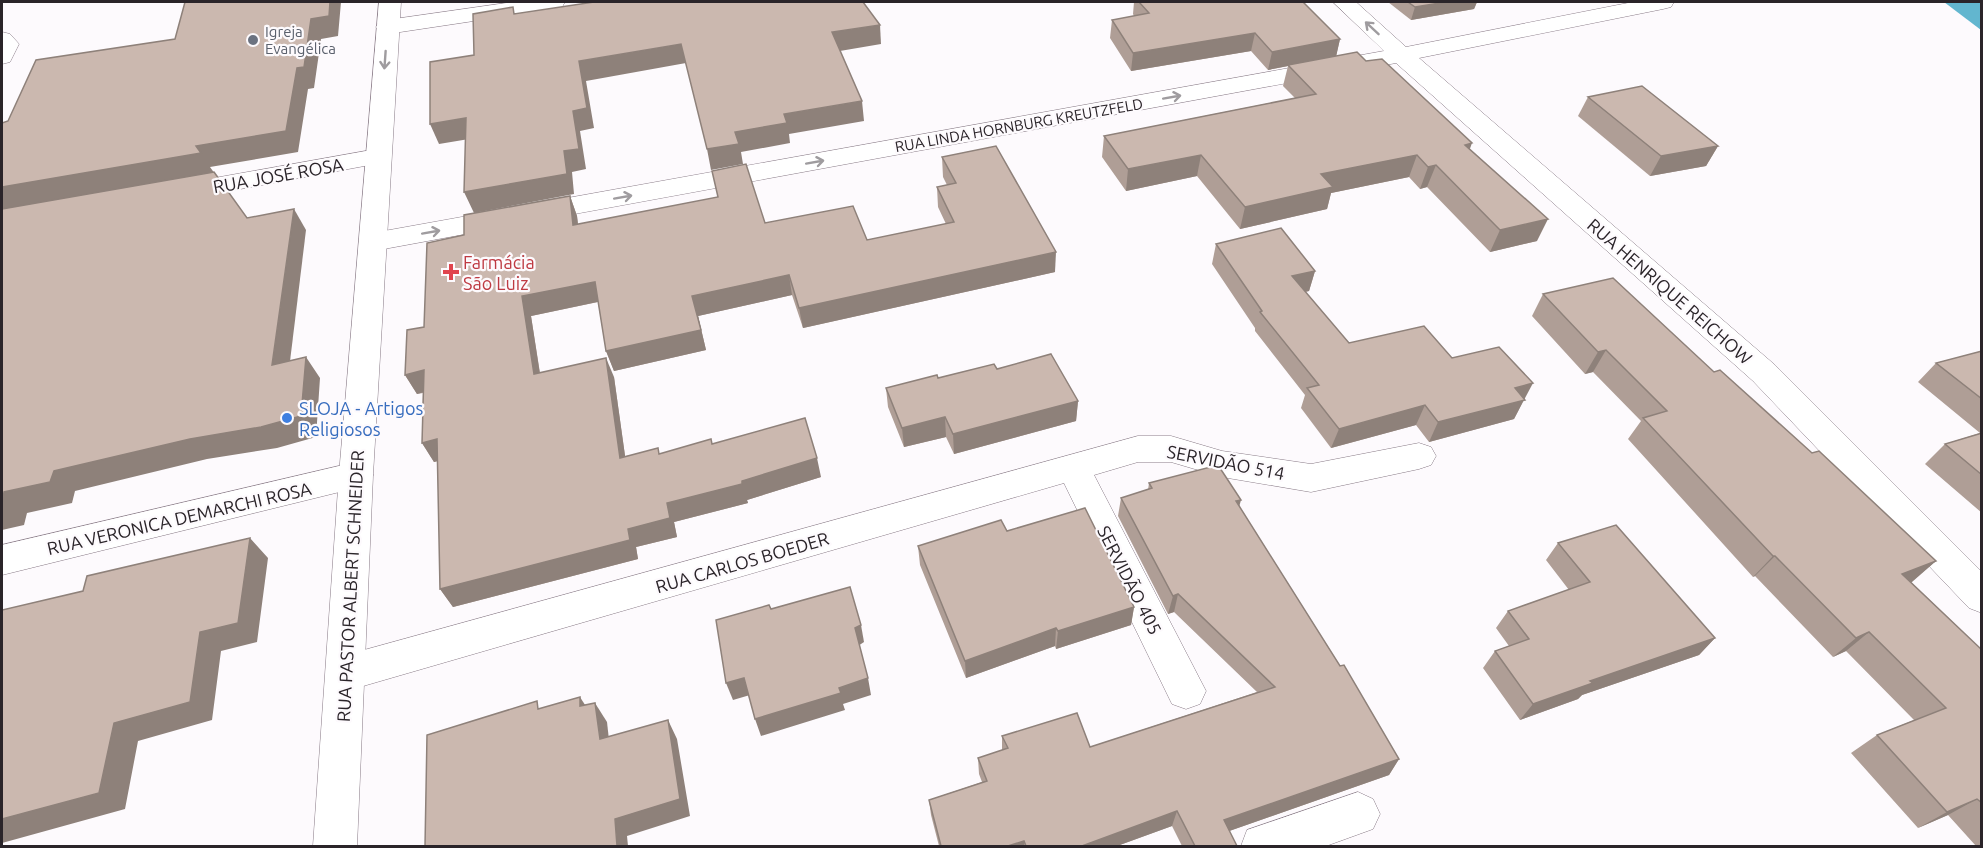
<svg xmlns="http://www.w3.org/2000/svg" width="1983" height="848" viewBox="0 0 1983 848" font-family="Ubuntu,sans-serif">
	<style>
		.water { fill: #62b6cf }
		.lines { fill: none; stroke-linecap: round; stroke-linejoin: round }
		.minor-casing { stroke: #887a86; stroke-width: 1 }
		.major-casing { stroke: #887a86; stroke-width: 1 }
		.minor { fill: #fff; fill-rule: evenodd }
		.major { fill: #fff; fill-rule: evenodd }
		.wall { fill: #af9e96 }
		.shaded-wall { fill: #8e817a }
		.building { fill: #cbb8af; stroke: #8e817a; stroke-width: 1.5 }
		.oneway { stroke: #9f9c9f }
		.worship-dot { fill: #6b7280; stroke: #fdfafd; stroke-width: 2 }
		.health-dot { fill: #e0444e; stroke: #fdfafd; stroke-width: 2 }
		.shop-dot { fill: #3f7fe0; stroke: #fdfafd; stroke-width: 2 }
		.labels { text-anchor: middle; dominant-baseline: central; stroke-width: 4.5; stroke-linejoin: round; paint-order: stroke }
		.far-worship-label { font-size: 15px; fill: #5b616d; stroke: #fdfafd; text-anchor: start }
		.far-street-label { font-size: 15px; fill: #2a2429; stroke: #fdfafd }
		.street-label { font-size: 18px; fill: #2a2429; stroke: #fdfafd }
		.health-label { font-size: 18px; fill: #be3a42; stroke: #fdfafd; text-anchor: start }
		.shop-label { font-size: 18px; fill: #366cbe; stroke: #fdfafd; text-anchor: start }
	</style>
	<rect width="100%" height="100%" fill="#fdfafd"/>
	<polygon class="water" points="1944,2 1981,2 1981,30"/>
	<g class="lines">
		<defs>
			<g id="minor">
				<polygon points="513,2 565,2 562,7 554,9 387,34 379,32 376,27 379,22 387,20"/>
				<polygon points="1333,2 1356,2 1406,47 1633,2 1674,2 1671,7 1663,9 1419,58 1775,365 1982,572 1982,613 1969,608 1753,381 1396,63 373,251 363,248 359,242 363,236 373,233 1384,51"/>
				<polygon points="2,32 10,34 19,44 10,62 2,64"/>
				<polygon points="377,149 386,152 390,157 386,162 181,200 172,198 168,192 172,186 181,184"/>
				<polygon points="1138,436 1171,436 1222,451 1311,464 1419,443 1431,447 1436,456 1431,465 1419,469 1311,492 1222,477 1171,462 1138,462 1094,475 1206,691 1200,704 1186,709 1172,704 1064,483 346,691 332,686 326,673 332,660 346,655"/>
				<polygon points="356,462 368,465 373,475 368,485 2,575 2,545"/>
				<polygon points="1358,792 1373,799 1380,814 1373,829 1326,846 1241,846 1247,830"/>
			</g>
			<polygon id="major" points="379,2 401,2 373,475 357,846 313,846 339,475"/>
		</defs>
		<use href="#minor" class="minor-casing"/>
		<use href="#major" class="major-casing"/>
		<use href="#minor" class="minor"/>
		<use href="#major" class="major"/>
	</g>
	<g class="wall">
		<polygon points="1134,2 1139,2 1340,39 1336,56 1366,61 1470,149 1537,241 1490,252 1427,187 1420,189 1409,177 1331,193 1327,209 1240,229 1197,176 1126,191 1102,157 1104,136 1295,98 1283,86 1288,66 1268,70 1251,51 1131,71 1110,38 1112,20 1134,16 1133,14"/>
		<polygon points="1388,2 1477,2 1474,9 1411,20"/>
		<polygon points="1588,97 1718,146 1706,166 1650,176 1578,116"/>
		<polygon points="942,157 1055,272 803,328 792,295 698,316 706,350 614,371 606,351 598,302 531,316 540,373 614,377 625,456 660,454 712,444 821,477 747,500 748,503 674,522 677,537 636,547 638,559 453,607 440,589 438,461 434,462 422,443 423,393 417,394 405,375 424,327 464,235 570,196 577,216 578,224 765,223 867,240 946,224 938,207 937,187 947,185 943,177"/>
		<polygon points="1216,244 1315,271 1309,291 1305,292 1349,343 1452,358 1524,399 1514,419 1429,442 1416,425 1331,448 1301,408 1305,395 1255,331 1255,328 1212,264"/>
		<polygon points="1543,294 1714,372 1812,453 1936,561 1911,582 1982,650 1982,846 1976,846 1948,815 1918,828 1851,753 1877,735 1914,720 1846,651 1833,657 1755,576 1753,577 1628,439 1641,421 1593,372 1585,374 1532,316"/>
		<polygon points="1982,351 1982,513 1925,464 1945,444 1980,433 1918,382 1936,363"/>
		<polygon points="997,369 1078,401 1076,421 954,454 946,437 904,447 888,407 886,388"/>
		<polygon points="1149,483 1239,506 1399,759 1389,775 1229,831 1237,846 1182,846 1172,826 1117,846 939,846 931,815 929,800 982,782 979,774 978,758 1002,750 1002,736 1090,747 1257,692 1174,612 1168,614 1118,516 1121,498 1148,490"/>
		<polygon points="1007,531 1134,607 1131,625 1056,649 1055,646 966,678 920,565 918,546"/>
		<polygon points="1558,543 1715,638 1699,655 1582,695 1578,699 1520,720 1483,668 1495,651 1509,646 1496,628 1508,611 1569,590 1546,560"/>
	</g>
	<g class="shaded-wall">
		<polygon points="330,2 341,2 338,36 321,39 314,88 308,89 298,152 210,167 215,174 2,211 2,187 196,146 297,68 311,19"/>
		<polygon points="1446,2 1477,2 1474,9 1411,20 1415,7"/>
		<polygon points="880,25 881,44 834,52 832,32"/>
		<polygon points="1255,33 1251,51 1131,71 1133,53"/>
		<polygon points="1340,39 1336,57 1288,65 1288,66 1268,70 1272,52"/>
		<polygon points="681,44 686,63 586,81 594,128 580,131 586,169 572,172 574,194 474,213 464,192 564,151 579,61"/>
		<polygon points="862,101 864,121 789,134 790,143 741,152 743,164 711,170 707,149 735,132 784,114"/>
		<polygon points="466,118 475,138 439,144 430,124"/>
		<polygon points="1472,143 1464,165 1465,145"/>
		<polygon points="1718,146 1706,166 1650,176 1661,156"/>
		<polygon points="1201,155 1197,176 1126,191 1128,169"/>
		<polygon points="1417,155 1409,177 1331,193 1327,209 1240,229 1245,207 1321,174"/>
		<polygon points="1436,165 1427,187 1420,189 1428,167"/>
		<polygon points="570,196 577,216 580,244 573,225"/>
		<polygon points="294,209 306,230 287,386 272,365"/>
		<polygon points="1548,219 1537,241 1490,252 1500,230"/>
		<polygon points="1056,252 1055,272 803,328 799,308"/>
		<polygon points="1315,271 1309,291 1286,296 1292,276"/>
		<polygon points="789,275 792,295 698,316 706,350 614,371 606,351 692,296"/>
		<polygon points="595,282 602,301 531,316 543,394 534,374 522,296"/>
		<polygon points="1606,350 1593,372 1585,374 1598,352"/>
		<polygon points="306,357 320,378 316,437 277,448 207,459 75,491 72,503 27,513 24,525 2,530 2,503 4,492"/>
		<polygon points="606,358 614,377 628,477 620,458"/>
		<polygon points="424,370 435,389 417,394 405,375"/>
		<polygon points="1533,383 1514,419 1429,442 1438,422 1515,388"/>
		<polygon points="1078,401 1076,421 954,454 953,434"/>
		<polygon points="1425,405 1416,425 1331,448 1339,429"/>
		<polygon points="945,417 946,437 904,447 902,428"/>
		<polygon points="437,439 449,458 434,462 422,443"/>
		<polygon points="817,458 821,477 747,500 748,503 674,522 677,537 636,547 638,559 453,607 440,589 628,529 667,503"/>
		<polygon points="1241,500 1236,518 1236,501"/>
		<polygon points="250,538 268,558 257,642 221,651 212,720 138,741 125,809 2,843 2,819 200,632"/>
		<polygon points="1773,556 1775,556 1755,576 1753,577"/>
		<polygon points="1936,561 1912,582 1879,594 1902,574"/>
		<polygon points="1178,594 1174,612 1168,614 1173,596"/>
		<polygon points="1134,607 1131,625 1056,649 1058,631"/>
		<polygon points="861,625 864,642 858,646 855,628"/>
		<polygon points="1056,628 1055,646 966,678 965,661"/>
		<polygon points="1869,632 1846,651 1833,657 1856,638"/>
		<polygon points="1715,638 1699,655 1582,695 1578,699 1520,720 1533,704 1590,681"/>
		<polygon points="744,678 750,695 733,700 726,683"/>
		<polygon points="868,678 871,695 843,704 845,710 761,736 755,719 839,688"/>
		<polygon points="580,697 592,716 580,706"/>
		<polygon points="595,703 607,722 611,758 600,739"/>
		<polygon points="668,720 677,739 690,816 627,836 628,846 617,846 615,819"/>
		<polygon points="1399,759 1389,775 1218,835 1224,820"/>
		<polygon points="1977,799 1948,815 1918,828 1947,812"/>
		<polygon points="1177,811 1172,826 1117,846 1082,846"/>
		<polygon points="1024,841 1024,846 1008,846"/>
	</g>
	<g class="building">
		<polygon points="185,2 330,2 329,16 311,19 304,67 297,68 286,131 196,146 201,153 2,187 2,123 8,121 36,60 175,39"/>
		<polygon points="594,2 863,2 880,25 832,32 862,101 784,114 787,123 735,132 739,144 707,149 681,44 579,61 587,108 573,111 579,149 564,151 567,174 464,192 466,118 430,124 430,62 474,55 473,14 513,7 514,14"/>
		<polygon points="1139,2 1303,2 1340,39 1272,52 1255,33 1133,53 1112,20 1149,13"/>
		<polygon points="1408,2 1446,2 1415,7"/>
		<polygon points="1357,52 1366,61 1382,59 1472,143 1465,145 1548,219 1500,230 1436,165 1428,167 1417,155 1321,174 1333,187 1245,207 1201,155 1128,169 1104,136 1316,94 1288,65"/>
		<polygon points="1642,86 1718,146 1661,156 1588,97"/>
		<polygon points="996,146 1056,252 799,308 789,275 692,296 701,330 606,351 595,282 522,296 534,374 606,358 620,458 658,448 659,454 711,439 712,444 805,418 817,458 742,481 742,484 667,503 670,518 628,529 630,540 440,589 437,439 422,443 424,370 405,375 407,330 424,327 427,243 464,235 464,215 570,196 573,225 718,197 712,171 746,164 765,223 853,206 867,240 954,222 937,187 956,183 942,157"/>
		<polygon points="214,172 247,218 294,209 272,365 306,357 301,416 261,427 190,439 54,471 50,482 4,492 2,503 2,209"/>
		<polygon points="1281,228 1315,271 1292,276 1349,343 1424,326 1452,358 1499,347 1533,383 1515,388 1525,400 1438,422 1425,405 1339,429 1307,388 1319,385 1260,312 1262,311 1216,244"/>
		<polygon points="1613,278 1714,372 1720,370 1812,453 1819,451 1936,561 1902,574 1982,650 1982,803 1977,799 1947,812 1877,735 1946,708 1869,632 1856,638 1775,556 1773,556 1643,418 1667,411 1606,350 1598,352 1543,294"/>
		<polygon points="1982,351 1982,399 1936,363"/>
		<polygon points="1051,354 1078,401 953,434 945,417 902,428 886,388 937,375 938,378 994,364 997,369"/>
		<polygon points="1982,433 1982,475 1945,444"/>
		<polygon points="1218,465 1241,500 1236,501 1340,666 1344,665 1399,759 1224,820 1237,846 1195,846 1177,811 1082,846 1026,846 1024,841 1008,846 941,846 929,800 987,781 978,758 1008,748 1002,736 1077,713 1090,747 1275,687 1178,594 1173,596 1121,498 1152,488 1149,483"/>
		<polygon points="1085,508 1134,607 1058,631 1056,628 965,661 918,546 1001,520 1007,531"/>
		<polygon points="1616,525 1715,638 1590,681 1593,683 1533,704 1495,651 1529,639 1508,611 1590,582 1558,543"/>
		<polygon points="250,538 238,623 200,632 190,702 114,723 99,793 2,819 2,610 83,591 87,576"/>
		<polygon points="850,587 861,625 855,628 868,678 839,688 841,693 755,719 744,678 726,683 716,620 769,605 771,609"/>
		<polygon points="580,697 580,706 595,703 600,739 668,720 680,799 615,819 617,846 425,846 427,735 537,701 538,709"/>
	</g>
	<defs><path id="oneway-shaft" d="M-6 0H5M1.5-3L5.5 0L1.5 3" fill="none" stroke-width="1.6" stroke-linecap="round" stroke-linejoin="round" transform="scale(1.5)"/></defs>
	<g class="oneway">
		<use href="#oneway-shaft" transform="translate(1372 28) rotate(-137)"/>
		<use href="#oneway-shaft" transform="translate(385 60) rotate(94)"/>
		<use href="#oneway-shaft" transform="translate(1172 97) rotate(-10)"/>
		<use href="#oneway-shaft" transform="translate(815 162) rotate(-10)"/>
		<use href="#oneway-shaft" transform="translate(623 197) rotate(-10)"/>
		<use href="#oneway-shaft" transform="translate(431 232) rotate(-10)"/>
	</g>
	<circle class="worship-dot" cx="253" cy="40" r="6"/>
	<path class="health-dot" d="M448 263h6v6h6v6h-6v6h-6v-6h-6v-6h6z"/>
	<circle class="shop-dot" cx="287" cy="418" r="6"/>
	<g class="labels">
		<g class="far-worship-label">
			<text x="265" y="31">Igreja<tspan x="265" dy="17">Evangélica</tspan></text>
		</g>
		<g class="far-street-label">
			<text transform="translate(1019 125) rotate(-10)">RUA LINDA HORNBURG KREUTZFELD</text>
		</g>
		<g class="street-label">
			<text transform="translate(278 175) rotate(-10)">RUA JOSÉ ROSA</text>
			<text transform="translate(1670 291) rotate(41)">RUA HENRIQUE REICHOW</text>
			<text transform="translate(1226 462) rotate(11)">SERVIDÃO 514</text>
			<text transform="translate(179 518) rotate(-13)">RUA VERONICA DEMARCHI ROSA</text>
			<text transform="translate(742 562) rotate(-16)">RUA CARLOS BOEDER</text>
			<text transform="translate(1130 580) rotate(63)">SERVIDÃO 405</text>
			<text transform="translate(350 586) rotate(-87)">RUA PASTOR ALBERT SCHNEIDER</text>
		</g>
		<g class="health-label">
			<text x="463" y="262">Farmácia<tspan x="463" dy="21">São Luiz</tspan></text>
		</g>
		<g class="shop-label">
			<text x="299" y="408">SLOJA - Artigos<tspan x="299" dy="21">Religiosos</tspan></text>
		</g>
	</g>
	<rect width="1983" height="848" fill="none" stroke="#2a2429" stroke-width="6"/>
</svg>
